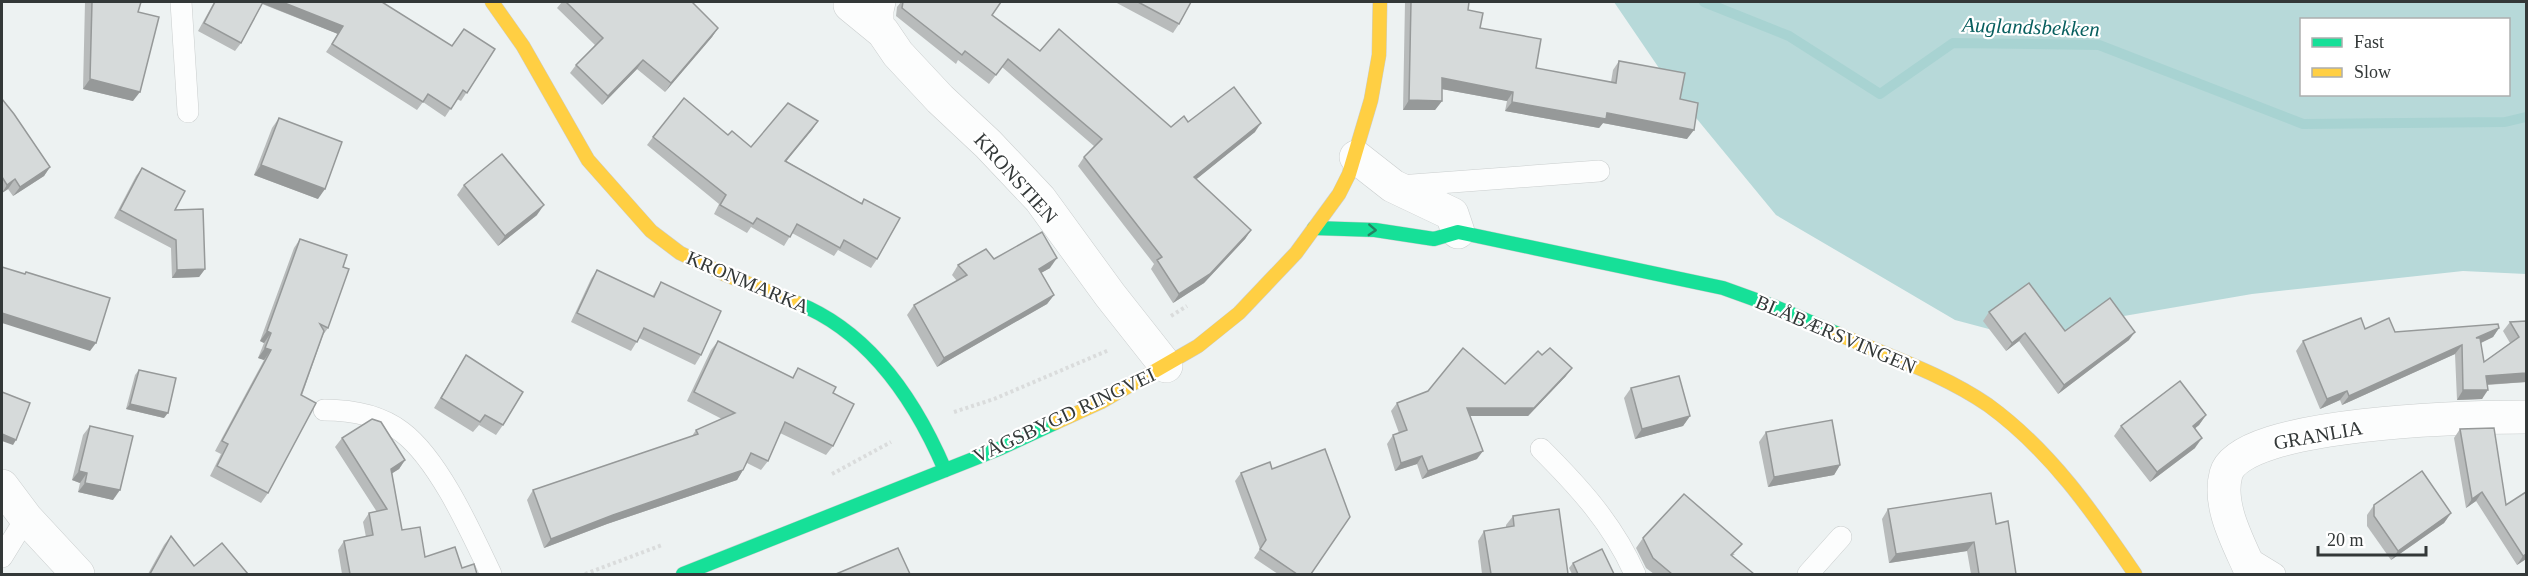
<svg xmlns="http://www.w3.org/2000/svg" width="2528" height="576" viewBox="0 0 2528 576" font-family="'Times New Roman',serif">
	<style>
		.forest { fill: #b7d9d9; fill-rule: evenodd }
		.lines { fill: none; stroke-linecap: round; stroke-linejoin: round }
		.stream { stroke: #a8d3d2; stroke-width: 10 }
		.lane-casing { stroke: #cacece; stroke-width: 22 }
		.street-casing { stroke: #cacece; stroke-width: 34 }
		.fast-casing { stroke: #cacece; stroke-width: 15 }
		.slow-casing { stroke: #cacece; stroke-width: 15 }
		.path { stroke: #dadcdc; stroke-width: 4; stroke-dasharray: 3 3; stroke-linecap: butt }
		.lane { stroke: #fcfdfd; stroke-width: 21 }
		.street { stroke: #fcfdfd; stroke-width: 33 }
		.fast { stroke: #16e098; stroke-width: 14 }
		.slow { stroke: #ffcf43; stroke-width: 14 }
		.wall { fill: #b8bbbb }
		.shaded-wall { fill: #969999 }
		.building { fill: #d6dada; stroke: #969999; stroke-width: 1.5 }
		.oneway { stroke: #268463 }
		.labels { text-anchor: middle; dominant-baseline: central; stroke-width: 4.5; stroke-linejoin: round; paint-order: stroke }
		.street-label { font-size: 20px; fill: #333838; stroke: #fff }
		.water-label { font-size: 21px; font-style: italic; fill: #085f5f; stroke: #fff }
	</style>
	<rect width="100%" height="100%" fill="#edf2f2"/>
	<path class="forest" d="M 1614,2 L 2526,2 L 2526,274 L 2463,271 L 2252,294 L 2089,322 L 2045,344 L 1955,320 L 1776,215 L 1678,96 ZM 2302,20 L 2508,20 L 2508,94 L 2302,94 Z"/>
	<g class="lines">
		<polyline class="stream" points="1704,2 1789,36 1880,94 1953,43 2099,45 2303,124 2505,122 2526,117"/>
		<defs>
			<g id="lane">
				<polyline points="181,2 188,112"/>
				<polyline points="883,32 883,11 885,2"/>
				<polyline points="1399,186 1599,171"/>
				<path d="M 324,410 C 351,410 380,415 402,432 C 439,460 471,532 491,574"/>
				<path d="M 1541,449 C 1579,487 1613,524 1635,574"/>
				<polyline points="2244,555 2275,574"/>
				<polyline points="2,557 26,518"/>
				<polyline points="1808,574 1841,537"/>
			</g>
			<g id="street">
				<polyline points="850,5 883,32 898,54 940,99 988,144 1040,199 1110,295 1166,366"/>
				<polyline points="1356,157 1393,186 1452,214 1458,232"/>
				<polyline points="2,486 26,518 78,574"/>
				<path d="M 2252,574 C 2240,545 2217,507 2226,474 C 2240,421 2476,417 2526,417"/>
			</g>
			<g id="fast">
				<polyline points="1314,228 1375,230 1434,239 1458,232 1723,288 1773,306 1838,334"/>
				<path d="M 797,303 C 870,332 915,400 945,470"/>
				<polyline points="683,574 1001,448 1055,423"/>
			</g>
			<g id="slow">
				<polyline points="492,2 523,46 588,160 651,231 680,253 724,274 797,303"/>
				<path d="M 1838,334 C 1888,356 1943,374 1988,405 C 2050,450 2093,512 2135,574"/>
				<polyline points="1055,423 1101,402 1198,346 1239,313 1296,253 1339,194 1349,174 1371,100 1379,55 1380,2"/>
			</g>
		</defs>
		<use href="#lane" class="lane-casing"/>
		<use href="#street" class="street-casing"/>
		<use href="#fast" class="fast-casing"/>
		<use href="#slow" class="slow-casing"/>
		<g class="path">
			<polyline points="1171,316 1187,306"/>
			<polyline points="954,412 994,399 1109,350"/>
			<polyline points="832,474 891,442"/>
			<polyline points="585,574 662,545"/>
		</g>
		<use href="#lane" class="lane"/>
		<use href="#street" class="street"/>
		<use href="#fast" class="fast"/>
		<use href="#slow" class="slow"/>
	</g>
	<g class="wall">
		<polygon points="85,2 141,2 138,12 133,101 83,89"/>
		<polygon points="214,2 382,2 452,46 495,49 461,101 457,99 445,117 423,102 417,110 326,52 338,34 262,4 241,43 235,51 198,31"/>
		<polygon points="562,2 692,2 718,28 712,37 665,92 637,69 602,105 570,73 576,65 595,45 557,8"/>
		<polygon points="901,2 1001,2 992,15 1040,51 1171,127 1188,122 1255,132 1196,179 1251,230 1245,239 1204,283 1173,303 1151,269 1154,264 1078,166 1084,157 1094,146 1002,67 989,84 958,60 956,64 896,16 897,7"/>
		<polygon points="1115,2 1191,2 1179,24 1173,33"/>
		<polygon points="1405,2 1469,2 1468,10 1480,28 1536,68 1611,82 1613,70 1619,61 1680,99 1687,139 1603,123 1599,128 1505,111 1507,101 1442,89 1442,101 1435,110 1403,110"/>
		<polygon points="2,99 50,167 44,176 13,196 8,189 2,193"/>
		<polygon points="279,118 318,199 254,175 272,128"/>
		<polygon points="818,121 786,161 861,203 864,199 877,259 871,268 838,250 834,256 792,233 784,246 751,227 747,233 714,214 719,204 647,145 653,137 728,135 751,147"/>
		<polygon points="142,168 175,210 205,269 199,277 172,278 171,248 114,218 136,176"/>
		<polygon points="464,185 537,215 498,246 457,195"/>
		<polygon points="300,239 343,267 328,328 323,335 268,493 261,503 210,476 221,454 215,451 264,360 258,358 264,343 260,341 294,248"/>
		<polygon points="994,259 1050,268 1041,273 1054,295 1047,304 937,367 907,315 914,305 957,281 952,275 958,265"/>
		<polygon points="597,270 652,297 661,282 701,355 695,365 639,338 631,351 571,322 591,279"/>
		<polygon points="1989,312 2065,331 2129,340 2058,394 2019,341 2006,351 1983,321"/>
		<polygon points="2526,321 2526,382 2488,385 2482,399 2457,400 2455,354 2342,405 2340,400 2320,409 2296,351 2303,341 2365,329 2395,332 2499,328 2493,337 2481,343 2484,362 2510,343 2503,331 2510,322"/>
		<polygon points="718,341 792,378 798,368 833,393 833,446 826,455 780,433 768,461 761,470 747,463 743,470 737,480 607,524 544,548 527,500 533,490 692,436 696,430 722,419 687,401 711,350"/>
		<polygon points="466,355 503,425 496,435 479,425 473,432 434,408"/>
		<polygon points="139,370 164,418 126,409 135,375"/>
		<polygon points="1566,376 1528,416 1470,416 1477,459 1422,479 1417,464 1395,471 1387,444 1393,435 1399,433 1391,411 1397,403"/>
		<polygon points="1631,388 1690,416 1683,426 1635,439 1624,398"/>
		<polygon points="2206,415 2199,425 2195,428 2195,448 2150,482 2114,436 2121,426"/>
		<polygon points="90,426 113,500 78,492 80,483 72,480 83,435"/>
		<polygon points="2460,429 2506,505 2526,492 2526,559 2517,565 2476,501 2466,508 2454,438"/>
		<polygon points="1766,432 1840,465 1834,475 1768,487 1759,442"/>
		<polygon points="342,438 405,460 399,469 392,473 402,530 425,557 462,568 477,574 342,574 338,550 344,541 366,537 363,522 369,513 377,512 335,447"/>
		<polygon points="1272,469 1311,574 1278,574 1254,558 1260,549 1235,481 1241,473"/>
		<polygon points="2374,505 2451,513 2444,523 2391,560 2367,526 2367,515"/>
		<polygon points="1888,509 1996,524 2016,574 1971,574 1967,551 1889,563 1882,519"/>
		<polygon points="1513,516 1568,574 1482,574 1478,541 1484,531 1506,528 1506,525"/>
		<polygon points="171,536 194,566 248,574 148,574 164,545"/>
		<polygon points="1643,538 1735,554 1732,556 1754,574 1654,574 1646,568 1636,548"/>
		<polygon points="1573,563 1614,574 1572,574 1569,568"/>
	</g>
	<g class="shaded-wall">
		<polygon points="262,2 282,2 343,26 338,34 261,3"/>
		<polygon points="718,28 712,37 665,92 671,83"/>
		<polygon points="643,60 637,69 602,105 608,96"/>
		<polygon points="1442,78 1513,92 1507,101 1436,88"/>
		<polygon points="90,79 140,92 133,101 83,89"/>
		<polygon points="1409,100 1442,101 1435,110 1403,110"/>
		<polygon points="1512,102 1607,113 1694,130 1687,139 1603,123 1599,128 1505,111"/>
		<polygon points="818,121 812,130 779,170 785,161"/>
		<polygon points="1261,123 1255,132 1188,186 1194,177"/>
		<polygon points="261,165 325,189 318,199 254,175"/>
		<polygon points="50,167 44,176 13,196 20,187"/>
		<polygon points="15,179 8,189 2,193 7,185"/>
		<polygon points="544,205 537,215 498,246 505,236"/>
		<polygon points="1251,230 1245,239 1204,283 1173,303 1179,294"/>
		<polygon points="1057,258 1050,268 1032,278 1039,269"/>
		<polygon points="205,269 199,277 172,278 177,270"/>
		<polygon points="1054,295 1047,304 937,367 944,358"/>
		<polygon points="2,313 96,343 90,351 2,323"/>
		<polygon points="2499,328 2493,337 2470,348 2476,338"/>
		<polygon points="267,331 271,333 264,343 260,341"/>
		<polygon points="2135,332 2129,340 2058,394 2064,385"/>
		<polygon points="2025,333 2019,341 2006,351 2012,343"/>
		<polygon points="2462,345 2455,354 2342,405 2349,396"/>
		<polygon points="265,348 271,350 264,360 258,358"/>
		<polygon points="1572,368 1566,376 1528,416 1462,416 1467,408"/>
		<polygon points="2526,373 2526,382 2480,385 2486,376"/>
		<polygon points="2463,390 2488,390 2482,399 2457,400"/>
		<polygon points="2347,391 2340,400 2320,409 2327,399"/>
		<polygon points="130,404 168,413 164,418 126,409"/>
		<polygon points="2206,415 2199,425 2186,436 2193,426"/>
		<polygon points="1690,416 1683,426 1635,439 1642,429"/>
		<polygon points="2,434 16,440 13,445 2,441"/>
		<polygon points="2202,438 2195,448 2150,482 2157,472"/>
		<polygon points="1483,451 1477,459 1422,479 1428,471"/>
		<polygon points="1422,456 1417,464 1395,471 1401,463"/>
		<polygon points="405,460 399,469 385,478 391,469"/>
		<polygon points="1840,465 1834,475 1768,487 1774,477"/>
		<polygon points="743,470 737,480 607,524 544,548 551,539 613,515"/>
		<polygon points="79,471 87,473 80,483 72,480"/>
		<polygon points="85,483 120,490 113,500 78,492"/>
		<polygon points="2482,492 2476,501 2466,508 2472,499"/>
		<polygon points="2451,513 2444,523 2391,560 2398,551"/>
		<polygon points="1974,542 1967,551 1889,563 1896,554"/>
		<polygon points="2526,554 2526,559 2517,565 2523,556"/>
	</g>
	<g class="building">
		<polygon points="92,2 141,2 138,12 159,17 140,92 90,79"/>
		<polygon points="215,2 263,2 241,43 204,23"/>
		<polygon points="282,2 382,2 452,46 464,29 495,49 467,93 463,90 451,109 428,94 423,102 332,44 343,26"/>
		<polygon points="566,2 692,2 718,28 671,83 643,60 608,96 576,65 603,38"/>
		<polygon points="903,2 1001,2 992,15 1040,51 1059,29 1171,127 1184,116 1188,122 1234,87 1261,123 1194,177 1251,230 1210,274 1179,294 1157,260 1162,257 1084,157 1102,139 1008,59 996,75 965,51 962,55 902,8"/>
		<polygon points="1138,2 1191,2 1179,24"/>
		<polygon points="1411,2 1469,2 1468,10 1483,13 1480,28 1541,39 1536,68 1616,83 1619,61 1685,73 1680,99 1698,103 1694,130 1607,113 1606,119 1512,102 1513,92 1442,78 1442,101 1409,100"/>
		<polygon points="684,98 728,135 732,131 751,147 788,103 818,121 785,161 862,204 864,199 900,218 877,259 844,240 840,248 797,224 790,237 757,218 753,224 720,205 726,195 653,137"/>
		<polygon points="2,99 14,114 50,167 20,187 15,179 7,185 2,177"/>
		<polygon points="279,118 342,142 325,189 261,165"/>
		<polygon points="502,154 544,205 505,236 464,185"/>
		<polygon points="142,168 185,191 175,210 203,209 205,269 177,270 176,240 120,210"/>
		<polygon points="1042,232 1057,258 1039,269 1054,295 944,358 914,305 967,275 958,265 986,249 994,259"/>
		<polygon points="300,239 347,255 343,267 349,269 328,328 320,324 324,331 301,395 316,403 268,493 217,466 228,444 222,441 271,350 265,348 271,333 267,331"/>
		<polygon points="2,267 25,274 26,272 110,298 96,343 2,313 2,314"/>
		<polygon points="597,270 654,297 661,282 721,311 701,355 644,328 637,342 577,313"/>
		<polygon points="2029,283 2065,331 2110,298 2135,332 2064,385 2025,333 2012,343 1989,312"/>
		<polygon points="2361,318 2365,329 2389,318 2395,332 2498,324 2499,328 2476,338 2480,338 2484,362 2519,337 2510,322 2526,321 2526,373 2486,376 2488,390 2463,390 2462,345 2349,396 2347,391 2327,399 2303,341"/>
		<polygon points="718,341 793,378 798,368 836,387 833,393 854,404 833,446 785,422 768,461 751,453 743,470 613,515 551,539 533,490 698,434 696,430 735,413 694,392"/>
		<polygon points="1463,348 1505,384 1538,351 1542,355 1550,348 1572,368 1534,408 1467,408 1483,451 1428,471 1422,456 1401,463 1393,435 1407,430 1397,403 1428,391"/>
		<polygon points="466,355 523,392 503,425 485,415 480,422 441,398"/>
		<polygon points="139,370 176,378 168,413 130,404"/>
		<polygon points="1679,376 1690,416 1642,429 1631,388"/>
		<polygon points="2180,381 2206,415 2193,426 2202,438 2157,472 2121,426"/>
		<polygon points="2,392 30,403 16,440 2,434"/>
		<polygon points="372,419 381,422 405,460 391,469 402,530 420,527 425,557 455,547 462,568 474,564 477,574 350,574 344,541 373,535 369,513 387,509 342,438"/>
		<polygon points="1832,420 1840,465 1774,477 1766,432"/>
		<polygon points="90,426 133,436 120,490 85,483 87,473 79,471"/>
		<polygon points="2494,428 2506,505 2526,492 2526,554 2523,556 2482,492 2472,499 2460,429"/>
		<polygon points="1325,449 1350,517 1311,574 1297,574 1260,549 1266,540 1241,473 1270,462 1272,469"/>
		<polygon points="2422,471 2451,513 2398,551 2374,516 2374,505"/>
		<polygon points="1991,493 1996,524 2008,521 2016,574 1979,574 1974,542 1896,554 1888,509"/>
		<polygon points="1684,494 1742,544 1731,555 1754,574 1672,574 1653,558 1643,538"/>
		<polygon points="1559,509 1568,574 1491,574 1484,531 1514,526 1513,516"/>
		<polygon points="171,536 194,566 222,543 248,574 150,574"/>
		<polygon points="898,548 910,574 836,574"/>
		<polygon points="1602,549 1614,574 1578,574 1573,563"/>
	</g>
	<defs><path id="oneway-chevron" d="M-2-3.5L2.5 0L-2 3.5" fill="none" stroke-width="1.6" stroke-linecap="round" stroke-linejoin="round" transform="scale(1.5)"/></defs>
	<use class="oneway" href="#oneway-chevron" transform="translate(1372 230) rotate(3)"/>
	<g class="labels">
		<g class="street-label">
			<text transform="translate(1016 178) rotate(48)">KRONSTIEN</text>
			<text transform="translate(748 282) rotate(23)">KRONMARKA</text>
			<text transform="translate(1836 334) rotate(23)">BLÅBÆRSVINGEN</text>
			<text transform="translate(1064 415) rotate(-25)">VÅGSBYGD RINGVEI</text>
			<text transform="translate(2318 435) rotate(-10)">GRANLIA</text>
		</g>
		<g class="water-label">
			<text transform="translate(2031 27) rotate(2)">Auglandsbekken</text>
		</g>
	</g>
	<rect width="2528" height="576" fill="none" stroke="#333838" stroke-width="6"/>
	<rect x="2300" y="18" width="210" height="78" fill="#ffffff" stroke="#adafaf" stroke-width="1.5"/>
	<rect x="2312" y="38" width="30" height="9" fill="#16e098" stroke="#adafaf" stroke-width="1.5"/>
	<text x="2354" y="48" font-size="18" fill="#333838">Fast</text>
	<rect x="2312" y="68" width="30" height="9" fill="#ffcf43" stroke="#adafaf" stroke-width="1.5"/>
	<text x="2354" y="78" font-size="18" fill="#333838">Slow</text>
	<path d="M2318 546v9h108v-9" fill="none" stroke="#333838" stroke-width="3"/>
	<text x="2327" y="546" font-size="18" fill="#333838" stroke="#ffffff" stroke-width="4.5" paint-order="stroke">20 m</text>
</svg>
